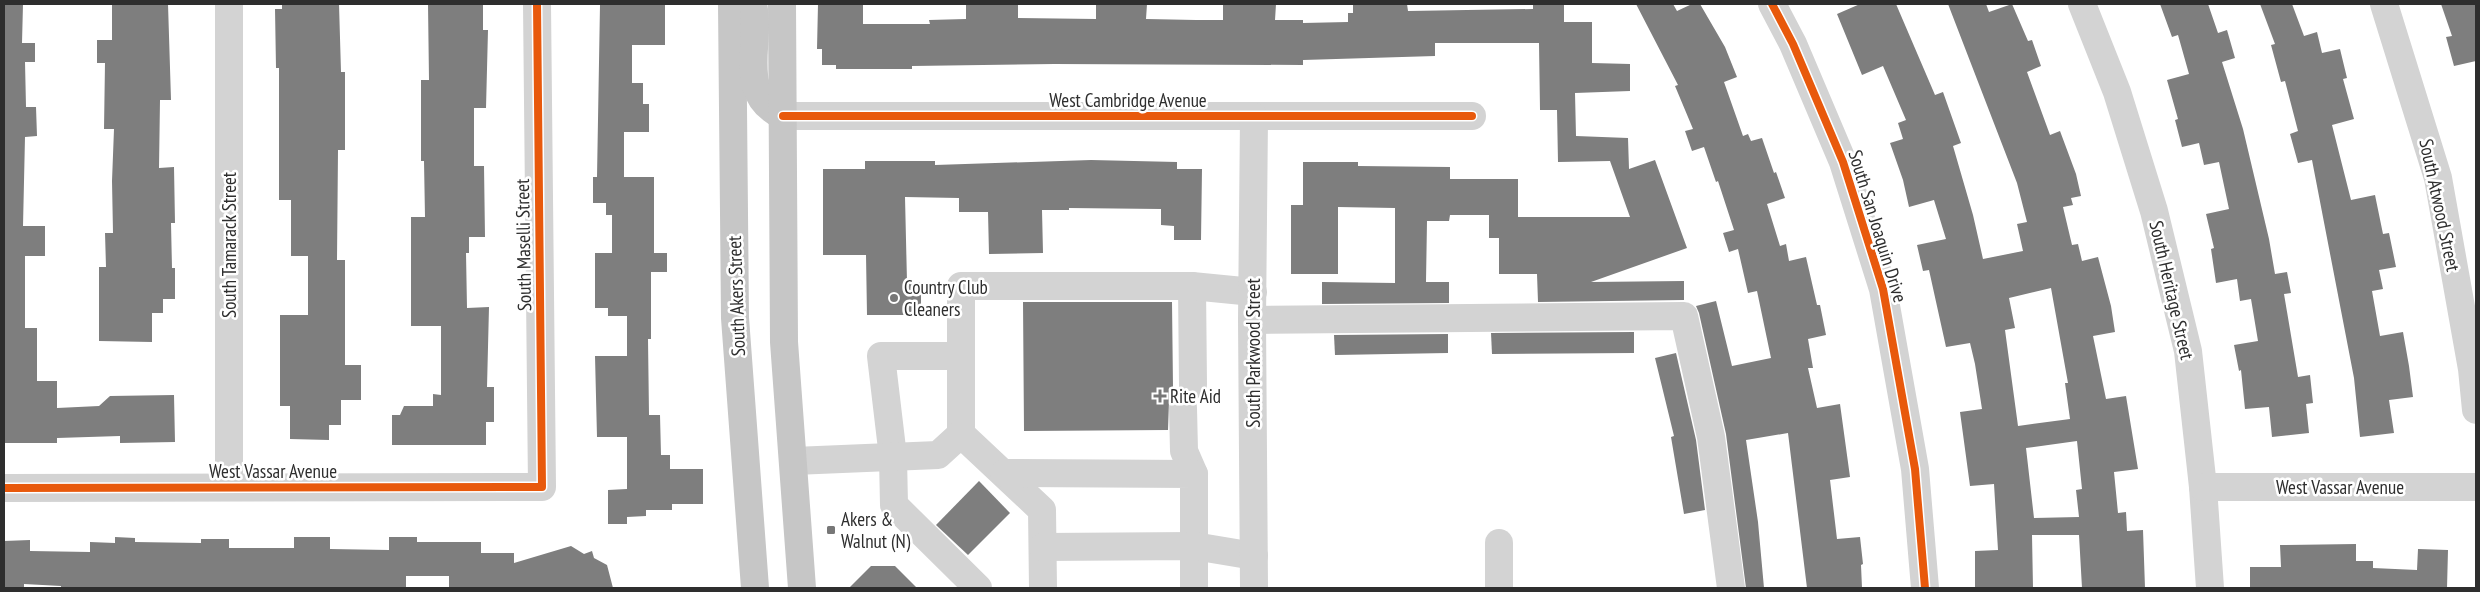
<svg xmlns="http://www.w3.org/2000/svg" width="2480" height="592" viewBox="0 0 2480 592" font-family="'PT Sans Narrow',sans-serif">
	<style>
		.building { fill: #7e7e7e; fill-rule: evenodd }
		.lines { fill: none; stroke-linecap: round; stroke-linejoin: round }
		.minor { stroke: #d3d3d3; stroke-width: 28 }
		.major { stroke: #c6c6c6; stroke-width: 28 }
		.cycleway-casing { stroke: #fff; stroke-width: 11 }
		.cycleway { stroke: #e8590c; stroke-width: 8 }
		.poi-dot { fill: #777; stroke: #fff; stroke-width: 2 }
		.labels { text-anchor: middle; dominant-baseline: central; stroke-width: 5; stroke-linejoin: round; paint-order: stroke }
		.street-label { font-size: 19px; fill: #2e2e2e; stroke: #fff }
		.poi-label { font-size: 19px; fill: #2e2e2e; stroke: #fff; text-anchor: start }
	</style>
	<rect width="100%" height="100%" fill="#fff"/>
	<g class="building">
		<polygon points="4,4 23,4 22,43 35,43 35,62 25,62 26,107 36,107 37,136 25,137 23,226 45,226 45,256 25,256 25,328 37,328 37,381 57,381 57,408 99,406 110,396 174,395 175,442 120,443 120,436 57,438 57,443 4,443"/>
		<polygon points="112,4 168,4 171,100 160,100 159,168 174,167 175,223 171,223 172,268 175,268 175,299 163,299 163,313 152,313 152,342 99,341 99,267 106,267 105,233 113,233 112,181 114,129 104,129 105,63 97,63 97,40 112,40"/>
		<polygon points="282,4 339,4 341,72 345,72 345,150 338,150 337,260 345,260 345,365 361,365 361,400 341,400 341,425 329,425 329,440 290,439 290,406 280,406 280,315 308,315 308,256 291,256 291,200 279,200 279,68 276,68 275,9 282,9"/>
		<polygon points="428,4 483,4 483,30 488,30 486,108 474,108 474,166 484,166 485,237 469,237 469,253 466,253 467,308 489,307 487,387 494,387 494,422 486,422 486,445 392,445 392,415 400,415 404,406 433,406 433,394 441,395 441,326 411,326 411,217 425,217 424,161 421,161 421,80 429,80"/>
		<polygon points="665,4 665,45 632,45 632,83 643,83 643,104 649,104 649,132 624,132 624,177 654,177 654,253 667,253 667,272 651,272 651,339 648,339 649,415 660,415 661,455 670,455 670,469 703,469 703,504 672,504 672,510 646,510 646,516 627,517 627,524 608,524 608,490 627,489 627,437 597,437 595,356 627,356 627,316 608,316 608,308 595,308 595,253 612,253 612,215 606,215 606,203 593,203 593,177 597,177 600,5"/>
		<polygon points="818,4 863,4 863,24 930,24 929,20 966,19 966,4 1018,4 1018,18 1096,19 1096,4 1147,4 1146,19 1196,20 1223,20 1223,4 1276,4 1275,20 1303,20 1303,23 1348,22 1348,13 1353,13 1353,4 1407,4 1408,11 1533,9 1533,4 1564,4 1564,22 1592,22 1592,63 1630,64 1630,91 1575,93 1576,136 1628,138 1629,169 1655,160 1687,248 1591,282 1684,281 1684,300 1538,302 1537,274 1499,274 1499,238 1489,238 1489,215 1450,215 1449,221 1427,221 1426,282 1449,282 1449,303 1322,304 1322,282 1395,283 1395,208 1338,207 1338,274 1291,274 1291,205 1303,205 1303,162 1358,162 1358,166 1450,167 1450,179 1518,179 1518,217 1630,217 1610,161 1558,162 1557,110 1540,110 1539,43 1435,43 1435,56 1303,60 1303,65 1054,64 912,66 912,69 836,69 836,65 822,65 822,49 817,49"/>
		<polygon points="1636,4 1673,4 1677,11 1692,4 1700,4 1725,47 1737,77 1724,82 1743,136 1748,134 1751,141 1762,138 1774,173 1776,172 1785,198 1767,204 1780,246 1786,244 1789,261 1806,257 1817,305 1820,305 1826,335 1808,339 1813,368 1808,368 1817,408 1840,404 1850,477 1830,480 1837,539 1860,537 1863,564 1861,565 1862,588 1807,588 1788,433 1746,440 1758,522 1764,588 1746,588 1726,434 1699,313 1696,306 1716,301 1732,366 1771,358 1757,291 1748,293 1738,249 1729,252 1723,233 1734,230 1718,181 1716,182 1704,147 1692,151 1685,131 1693,129 1675,86 1678,85"/>
		<path d="M 1860,4 L 1896,4 L 1935,95 L 1943,92 L 1961,143 L 1953,146 L 1973,215 L 1983,259 L 2023,251 L 2017,224 L 2027,222 L 2017,183 L 1948,4 L 1986,4 L 1989,12 L 2012,4 L 2028,41 L 2032,40 L 2041,66 L 2027,72 L 2050,135 L 2060,131 L 2076,174 L 2081,196 L 2071,198 L 2073,205 L 2063,207 L 2072,245 L 2078,244 L 2082,261 L 2098,257 L 2111,306 L 2115,332 L 2093,336 L 2106,399 L 2126,396 L 2138,469 L 2114,472 L 2118,513 L 2126,512 L 2127,531 L 2143,530 L 2145,588 L 2082,588 L 2079,535 L 2032,535 L 2033,588 L 1975,588 L 1975,551 L 1998,550 L 1994,484 L 1970,486 L 1960,412 L 1982,409 L 1975,364 L 1970,343 L 1946,347 L 1929,270 L 1923,271 L 1917,245 L 1946,239 L 1934,200 L 1909,207 L 1903,180 L 1890,143 L 1903,139 L 1898,123 L 1906,120 L 1883,66 L 1862,75 L 1837,14 ZM 2051,288 L 2068,383 L 2065,383 L 2070,419 L 2018,426 L 2005,330 L 2015,328 L 2009,298 ZM 2077,441 L 2082,489 L 2076,490 L 2079,517 L 2034,518 L 2026,448 Z"/>
		<polygon points="2160,4 2208,4 2218,33 2227,30 2235,58 2222,62 2243,129 2269,239 2275,274 2287,272 2291,293 2284,294 2298,377 2310,375 2313,403 2306,404 2309,433 2272,437 2269,407 2245,409 2241,370 2239,371 2234,345 2258,341 2251,299 2240,301 2237,279 2216,283 2211,249 2214,248 2206,214 2229,209 2219,162 2204,165 2199,143 2182,147 2175,120 2178,119 2167,80 2189,74 2178,35 2172,37"/>
		<polygon points="2260,4 2292,4 2304,36 2317,32 2322,53 2340,49 2347,78 2343,79 2354,119 2332,125 2351,200 2375,195 2383,234 2389,233 2396,267 2379,270 2383,289 2372,291 2380,336 2403,332 2409,366 2413,397 2389,400 2394,433 2360,437 2354,378 2312,160 2298,163 2290,134 2298,131 2285,81 2281,82 2271,45 2275,44"/>
		<polygon points="2441,4 2476,4 2476,61 2454,66 2446,37 2452,36"/>
		<polygon points="1091,160 1177,162 1177,169 1202,169 1201,240 1174,240 1174,226 1161,225 1161,209 1069,208 1069,210 1042,210 1043,253 989,254 988,212 959,212 959,198 905,197 907,282 921,282 921,315 867,315 866,255 823,255 823,169 865,169 865,161 935,161 935,165"/>
		<polygon points="1023,302 1172,302 1173,388 1178,388 1180,393 1169,401 1168,430 1024,431"/>
		<polygon points="1634,332 1634,353 1492,354 1491,333"/>
		<polygon points="1448,334 1448,353 1335,355 1334,335"/>
		<polygon points="1676,353 1696,440 1705,510 1684,514 1671,437 1674,436 1655,358"/>
		<polygon points="979,481 1010,513 968,555 936,525"/>
		<polygon points="115,537 135,538 135,542 201,543 201,539 229,539 229,548 294,548 294,537 330,537 330,549 389,550 389,537 417,537 417,542 481,542 481,553 514,553 514,563 571,546 584,554 592,551 594,558 607,565 613,588 449,588 449,576 406,576 406,588 61,588 61,586 24,584 24,588 4,588 4,541 30,540 30,551 90,552 90,542 115,543"/>
		<polygon points="2356,544 2356,561 2373,561 2373,568 2417,570 2418,549 2448,550 2447,588 2250,588 2250,567 2281,567 2280,545"/>
		<polygon points="871,566 895,566 917,588 849,588"/>
	</g>
	<g class="lines">
		<g class="minor">
			<polyline points="229,4 229,487"/>
			<polyline points="1772,4 1793,44 1843,162 1883,289 1915,469 1925,588"/>
			<polyline points="2082,4 2117,92 2154,211 2188,351 2203,487 2210,588"/>
			<polyline points="2384,4 2438,178 2472,369 2476,410"/>
			<polyline points="783,116 1472,116"/>
			<polyline points="1192,286 1193,385"/>
			<polyline points="1252,320 1684,316 1711,437 1731,588"/>
			<polyline points="961,356 881,356 893,457 894,505 978,588"/>
			<polyline points="1183,408 1184,451 1194,474"/>
			<polyline points="961,434 961,286 1192,286 1253,292"/>
			<polyline points="794,461 938,455 961,434 1042,510 1043,588"/>
			<polyline points="1004,473 1194,474 1194,588"/>
			<polyline points="2203,487 2476,487"/>
			<polyline points="4,488 542,487 537,4"/>
			<polyline points="1499,543 1499,588"/>
			<polyline points="1043,547 1194,546 1254,556"/>
			<polyline points="1254,588 1252,320 1254,117"/>
		</g>
		<g class="major">
			<polyline points="732,4 735,318 755,588"/>
			<path d="M 753,4 C 762,44 735,93 783,116"/>
			<polyline points="782,4 784,342 802,588"/>
		</g>
		<defs>
			<g id="cycleway">
				<polyline points="1772,4 1793,44 1843,162 1883,289 1915,469 1925,588"/>
				<polyline points="783,116 1472,116"/>
				<polyline points="4,488 542,487 537,4"/>
			</g>
		</defs>
		<use href="#cycleway" class="cycleway-casing"/>
		<use href="#cycleway" class="cycleway"/>
	</g>
	<g class="poi-dot">
		<circle cx="894" cy="298" r="5"/>
		<path d="M1157.5 388.5h5v5h5v5h-5v5h-5v-5h-5v-5h5z"/>
		<rect x="826" y="525" width="10" height="10" rx="2.5"/>
	</g>
	<g class="labels">
		<g class="street-label">
			<text x="1128" y="100">West Cambridge Avenue</text>
			<text transform="translate(2440 205) rotate(78)">South Atwood Street</text>
			<text transform="translate(1878 226) rotate(73)">South San Joaquin Drive</text>
			<text transform="translate(229 245) rotate(-90)">South Tamarack Street</text>
			<text transform="translate(523 245) rotate(-91)">South Maselli Street</text>
			<text transform="translate(2172 290) rotate(77)">South Heritage Street</text>
			<text transform="translate(736 296) rotate(-92)">South Akers Street</text>
			<text transform="translate(1253 353) rotate(-90)">South Parkwood Street</text>
			<text x="273" y="471">West Vassar Avenue</text>
			<text x="2340" y="487">West Vassar Avenue</text>
		</g>
		<g class="poi-label">
			<text x="904" y="287">Country Club<tspan x="904" dy="22">Cleaners</tspan></text>
			<text x="1170" y="396">Rite Aid</text>
			<text x="841" y="519">Akers &amp;<tspan x="841" dy="22">Walnut (N)</tspan></text>
		</g>
	</g>
	<rect width="2480" height="592" fill="none" stroke="#2e2e2e" stroke-width="10"/>
</svg>
